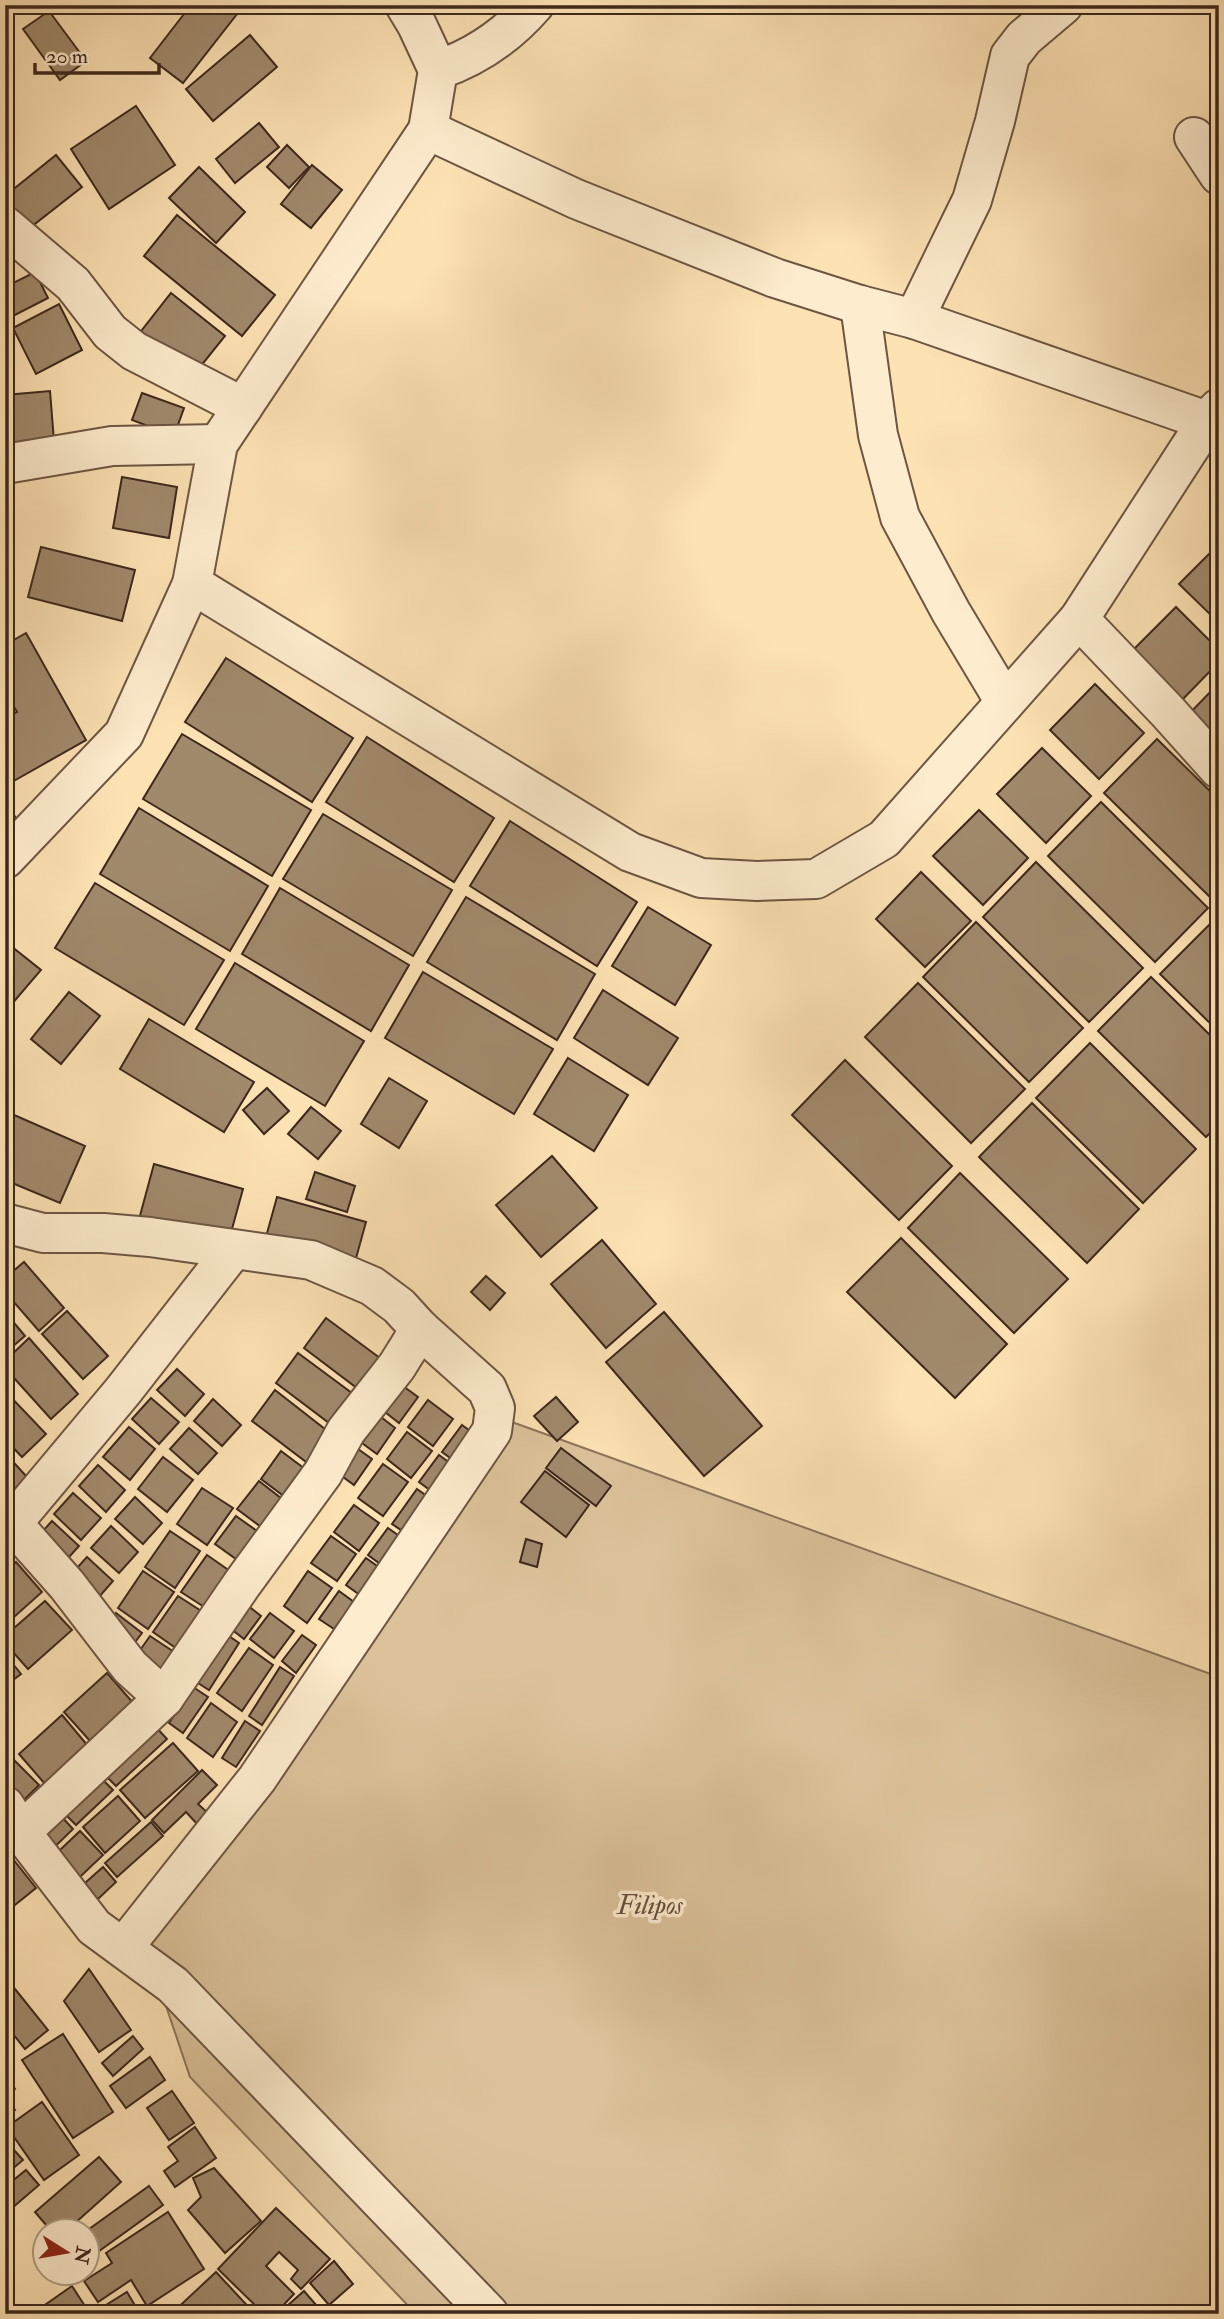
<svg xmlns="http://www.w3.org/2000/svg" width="1224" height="2319" viewBox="0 0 1224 2319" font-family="'IM FELL Double Pica',serif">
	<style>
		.green { fill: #dcc29a; stroke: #8c755c; stroke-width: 2 }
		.building { fill: #a1896c; stroke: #3d281d; stroke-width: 2 }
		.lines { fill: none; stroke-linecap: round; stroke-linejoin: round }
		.minor-casing { stroke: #6d5643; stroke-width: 42 }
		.minor { stroke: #feecce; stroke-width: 38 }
		.labels { text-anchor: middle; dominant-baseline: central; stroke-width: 7; stroke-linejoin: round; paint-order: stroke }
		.park-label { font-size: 26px; font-style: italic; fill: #654e3c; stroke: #feecce }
	</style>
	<rect width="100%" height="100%" fill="#fde2b4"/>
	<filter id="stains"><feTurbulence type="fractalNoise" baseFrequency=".00286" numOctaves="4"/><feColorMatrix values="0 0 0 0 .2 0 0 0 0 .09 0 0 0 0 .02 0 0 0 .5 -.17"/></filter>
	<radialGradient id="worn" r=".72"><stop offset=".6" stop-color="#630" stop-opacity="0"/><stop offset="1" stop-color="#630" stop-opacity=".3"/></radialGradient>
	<polygon class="green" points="498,1417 1219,1677 1219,2314 416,2314 190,2077 136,1917"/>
	<g class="building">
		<polygon points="191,5 236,5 241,9 183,83 150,58"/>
		<polygon points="49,11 86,61 60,80 23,29"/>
		<polygon points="250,35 277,67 213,121 186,89"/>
		<polygon points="136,106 175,165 109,209 71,149"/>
		<polygon points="259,123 279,147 235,183 216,159"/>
		<polygon points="287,145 309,167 289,188 267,167"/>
		<polygon points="56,155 82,187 22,234 5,214 5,196"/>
		<polygon points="312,165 342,190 311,228 281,204"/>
		<polygon points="199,167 245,212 216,243 169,198"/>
		<polygon points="177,215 275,295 242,336 144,256"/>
		<polygon points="35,272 48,298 5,320 5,287"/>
		<polygon points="171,293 225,336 192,377 138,335"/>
		<polygon points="59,304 82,350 36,374 13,328"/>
		<polygon points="50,391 54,441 5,444 5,395"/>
		<polygon points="142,393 184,408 174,436 132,420"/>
		<polygon points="122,477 177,487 169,538 113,528"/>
		<polygon points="1219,544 1219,623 1179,584"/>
		<polygon points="41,547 135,570 122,621 28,597"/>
		<polygon points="1176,607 1219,650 1219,662 1180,702 1130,653"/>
		<polygon points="26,633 86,740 12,782 5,769 5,719 17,712 5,692 5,645"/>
		<polygon points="226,658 353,738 312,802 185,722"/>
		<polygon points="1219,683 1219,753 1184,719"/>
		<polygon points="1095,684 1144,733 1099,779 1050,730"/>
		<polygon points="182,734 311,810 272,876 143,799"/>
		<polygon points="367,737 494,818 454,882 326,802"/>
		<polygon points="1157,739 1219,800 1219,890 1211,898 1104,793"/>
		<polygon points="1042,748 1091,796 1046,843 997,794"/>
		<polygon points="5,799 18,822 5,828"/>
		<polygon points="1101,802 1208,908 1155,962 1048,856"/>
		<polygon points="139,808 268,886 230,951 100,874"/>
		<polygon points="979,810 1028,858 983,905 933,856"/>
		<polygon points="323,814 452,890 413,956 283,879"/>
		<polygon points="510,821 637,902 597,966 470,886"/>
		<polygon points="1036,862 1143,968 1089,1022 983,917"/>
		<polygon points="921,872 971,921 925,967 876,919"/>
		<polygon points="95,883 224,960 184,1025 55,948"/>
		<polygon points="280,888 409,965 371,1031 242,954"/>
		<polygon points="466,897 595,974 557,1040 427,962"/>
		<polygon points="648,907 711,945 675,1005 612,966"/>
		<polygon points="1214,920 1219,925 1219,1032 1160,974"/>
		<polygon points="976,922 1083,1028 1029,1082 923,977"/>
		<polygon points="11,946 41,970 5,1012 5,953"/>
		<polygon points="235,963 364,1041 325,1106 196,1029"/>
		<polygon points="423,972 553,1049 514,1114 385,1038"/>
		<polygon points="1151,977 1219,1044 1219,1124 1206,1137 1098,1031"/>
		<polygon points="918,983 1025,1089 971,1143 865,1037"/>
		<polygon points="603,990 678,1038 648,1085 574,1038"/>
		<polygon points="69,992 100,1016 61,1064 31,1039"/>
		<polygon points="149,1019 254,1082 224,1132 120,1069"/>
		<polygon points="1090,1043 1196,1149 1143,1203 1036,1098"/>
		<polygon points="568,1058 628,1095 594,1151 534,1114"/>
		<polygon points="845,1060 952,1166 899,1220 792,1115"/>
		<polygon points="389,1078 427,1101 399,1148 361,1124"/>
		<polygon points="267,1088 289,1111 264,1134 243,1110"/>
		<polygon points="1032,1103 1139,1209 1087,1263 979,1157"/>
		<polygon points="311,1107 341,1131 318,1159 288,1134"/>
		<polygon points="5,1111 85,1146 60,1203 5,1180"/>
		<polygon points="552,1156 597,1208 541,1257 496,1205"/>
		<polygon points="154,1164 243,1189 227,1247 138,1223"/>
		<polygon points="315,1172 355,1186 347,1212 306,1199"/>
		<polygon points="960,1173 1068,1279 1014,1333 908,1228"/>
		<polygon points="277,1197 366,1222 350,1280 261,1255"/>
		<polygon points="901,1238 1007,1344 955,1398 847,1292"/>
		<polygon points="602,1240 656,1304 606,1348 551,1284"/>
		<polygon points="24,1262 64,1308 39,1331 5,1292 5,1278"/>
		<polygon points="486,1276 505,1293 490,1310 471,1292"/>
		<polygon points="67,1311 108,1356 83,1379 42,1334"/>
		<polygon points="5,1312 25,1336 5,1353"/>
		<polygon points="664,1312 762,1426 704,1476 606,1362"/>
		<polygon points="326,1318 396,1370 374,1401 304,1348"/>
		<polygon points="29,1338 78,1394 51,1419 5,1368 5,1361"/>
		<polygon points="298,1353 368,1405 345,1435 276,1383"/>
		<polygon points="177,1369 204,1394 185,1416 157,1390"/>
		<polygon points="403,1386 418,1397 399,1423 385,1412"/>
		<polygon points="275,1390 344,1444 322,1474 252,1421"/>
		<polygon points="5,1391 46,1434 22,1457 5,1439"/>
		<polygon points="556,1397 578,1422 557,1441 534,1416"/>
		<polygon points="151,1398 179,1422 159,1444 132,1419"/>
		<polygon points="213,1399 241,1425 222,1446 194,1421"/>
		<polygon points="428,1400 453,1419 433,1446 408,1427"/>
		<polygon points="381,1417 395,1428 377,1454 362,1443"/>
		<polygon points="462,1425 476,1435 456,1462 442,1452"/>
		<polygon points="129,1427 155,1449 130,1480 103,1457"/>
		<polygon points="189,1428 217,1453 198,1474 170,1449"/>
		<polygon points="407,1432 432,1451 411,1478 387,1459"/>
		<polygon points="561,1448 611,1486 596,1506 546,1468"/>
		<polygon points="358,1449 372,1459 354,1485 339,1474"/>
		<polygon points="281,1451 309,1472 289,1500 261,1479"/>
		<polygon points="5,1453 27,1477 8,1495 5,1492"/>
		<polygon points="439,1455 454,1466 434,1493 419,1482"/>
		<polygon points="163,1457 193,1480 167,1512 138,1489"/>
		<polygon points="383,1464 408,1482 383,1516 358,1498"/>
		<polygon points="98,1465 125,1490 106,1512 79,1486"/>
		<polygon points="545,1471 589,1505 566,1537 521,1502"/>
		<polygon points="259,1481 286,1502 265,1530 237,1509"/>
		<polygon points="202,1488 233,1508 207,1545 177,1524"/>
		<polygon points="417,1489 431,1499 407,1534 392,1524"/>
		<polygon points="73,1493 101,1518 81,1540 54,1514"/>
		<polygon points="135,1497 162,1523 143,1544 115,1519"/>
		<polygon points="354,1505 379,1523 359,1551 334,1532"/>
		<polygon points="236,1516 264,1536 243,1564 215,1544"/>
		<polygon points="52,1521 79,1546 49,1579 21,1555"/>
		<polygon points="111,1526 138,1552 119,1573 91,1548"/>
		<polygon points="388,1528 402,1538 383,1566 368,1555"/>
		<polygon points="170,1531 200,1551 175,1588 145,1567"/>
		<polygon points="331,1536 356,1554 337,1581 311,1563"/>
		<polygon points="526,1539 542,1544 537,1567 520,1562"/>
		<polygon points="207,1555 237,1576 212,1612 181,1592"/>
		<polygon points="87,1557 113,1581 83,1615 56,1591"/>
		<polygon points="366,1558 380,1568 360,1595 346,1585"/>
		<polygon points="16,1562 42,1592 5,1625 5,1572"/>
		<polygon points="143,1571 174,1592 148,1629 118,1608"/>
		<polygon points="308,1571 332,1588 307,1623 284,1606"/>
		<polygon points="339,1591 354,1602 334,1629 319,1619"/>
		<polygon points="178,1596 209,1616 183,1653 153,1632"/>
		<polygon points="45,1601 72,1630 28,1669 5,1643 5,1636"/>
		<polygon points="247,1605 261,1616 244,1639 230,1628"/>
		<polygon points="116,1613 142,1633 123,1658 97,1639"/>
		<polygon points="270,1613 294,1631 274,1658 250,1639"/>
		<polygon points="226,1634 239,1643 209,1690 195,1681"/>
		<polygon points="302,1635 316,1645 296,1673 282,1661"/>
		<polygon points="150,1636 180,1656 155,1693 124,1673"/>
		<polygon points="249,1648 273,1665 242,1711 217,1693"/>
		<polygon points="5,1654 21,1674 5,1686"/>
		<polygon points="280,1667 294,1676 262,1725 249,1716"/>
		<polygon points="107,1673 134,1704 91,1742 64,1712"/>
		<polygon points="193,1687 208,1697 183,1733 169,1723"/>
		<polygon points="211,1703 237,1722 213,1757 187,1738"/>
		<polygon points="62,1715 88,1746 45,1784 19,1754"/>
		<polygon points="245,1721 260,1731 236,1767 222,1758"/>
		<polygon points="154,1725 167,1739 116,1786 103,1773"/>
		<polygon points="173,1743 198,1771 145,1818 120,1790"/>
		<polygon points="14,1760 39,1785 19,1805 5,1791 5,1770"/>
		<polygon points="202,1770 217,1785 198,1804 209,1814 198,1825 186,1812 164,1833 152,1820"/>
		<polygon points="99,1776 113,1790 76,1825 62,1811"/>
		<polygon points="118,1796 140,1821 105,1853 83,1827"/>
		<polygon points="60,1815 73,1829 38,1863 24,1849"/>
		<polygon points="151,1822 163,1836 117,1877 105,1863"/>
		<polygon points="80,1831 103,1855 62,1894 40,1869"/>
		<polygon points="5,1849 36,1888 5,1913"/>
		<polygon points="103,1867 116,1882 81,1915 67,1899"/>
		<polygon points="89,1969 131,2030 99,2052 64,2001"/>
		<polygon points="11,1984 48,2030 25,2049 5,2024 5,1989"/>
		<polygon points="63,2034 113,2112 73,2138 22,2060"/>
		<polygon points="133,2036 143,2049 113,2076 102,2063"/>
		<polygon points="150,2057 165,2080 126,2108 110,2086"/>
		<polygon points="10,2082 15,2089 5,2099 5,2086"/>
		<polygon points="172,2091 194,2123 169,2140 147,2108"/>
		<polygon points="5,2099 15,2110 5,2119"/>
		<polygon points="42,2102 79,2155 44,2180 7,2127"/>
		<polygon points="195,2127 216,2158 175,2187 164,2171 178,2161 168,2147"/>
		<polygon points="5,2140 23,2160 5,2175"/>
		<polygon points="99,2157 121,2182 65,2232 52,2232 35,2212"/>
		<polygon points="214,2168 261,2221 225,2253 188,2210 201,2197 193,2178"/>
		<polygon points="26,2170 39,2185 5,2214 5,2187"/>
		<polygon points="149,2186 163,2205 88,2259 88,2232 85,2232"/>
		<polygon points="276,2208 330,2259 301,2289 291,2279 298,2270 279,2252 266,2266 294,2294 275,2314 264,2314 218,2269"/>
		<polygon points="168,2212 204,2269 147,2306 131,2280 98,2302 84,2281 112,2263 106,2253"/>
		<polygon points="334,2261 353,2284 329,2305 310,2283"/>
		<polygon points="216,2272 255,2314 171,2314"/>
		<polygon points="72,2286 90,2314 32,2314"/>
		<polygon points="304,2291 323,2313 278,2314"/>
		<polygon points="127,2292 140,2314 101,2314 98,2310"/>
	</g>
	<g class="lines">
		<defs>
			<g id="minor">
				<polyline points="405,5 417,25 438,70 428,130"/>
				<path d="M 438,70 C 476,57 507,36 534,5"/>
				<polyline points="1194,137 1219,175"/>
				<polyline points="5,226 73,284 110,332 134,351 243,407"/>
				<polyline points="860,305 878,435 900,517 951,612 1005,702"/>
				<polyline points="914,319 972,200 995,121 1010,56 1024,38 1063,5"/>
				<polyline points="5,464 112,446 218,444"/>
				<polyline points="192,584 218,444 428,130 576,199 775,278 860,305 914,319 1207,421 1219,435"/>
				<polyline points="1079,619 1167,711 1219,769"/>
				<polyline points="5,859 124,734 192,584 630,852 701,878 757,881 816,879 884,839 1079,619 1207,421 1219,408"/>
				<polyline points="5,1223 43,1233 103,1233 150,1237 311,1260 372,1286 399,1306 420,1329 487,1389 495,1408 492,1431 257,1779 123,1948"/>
				<polyline points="13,1524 67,1585 130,1667 164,1698"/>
				<polyline points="5,1532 123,1391 233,1250"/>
				<polyline points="5,1806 21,1832 94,1927 173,1985 489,2314"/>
				<polyline points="21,1832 164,1698 242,1584 323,1473 346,1431 397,1366 420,1329"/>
			</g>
		</defs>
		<use href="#minor" class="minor-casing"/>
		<use href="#minor" class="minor"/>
	</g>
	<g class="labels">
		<g class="park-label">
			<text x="650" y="1906">Filipos</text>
		</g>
	</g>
	<rect width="1224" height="2319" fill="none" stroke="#fde2b4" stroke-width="28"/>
	<rect x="7" y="7" width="1210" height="2305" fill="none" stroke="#3d281d" stroke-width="3.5"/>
	<rect x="14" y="14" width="1196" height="2291" fill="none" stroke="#3d281d" stroke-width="2"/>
	<g transform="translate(66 2252) rotate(101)"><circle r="33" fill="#feecce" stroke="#b19e87" stroke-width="2"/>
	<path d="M0-5L12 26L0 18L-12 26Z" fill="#8f2418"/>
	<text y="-10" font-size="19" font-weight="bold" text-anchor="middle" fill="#3d281d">N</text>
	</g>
	<path d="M35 63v10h124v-10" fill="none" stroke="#3d281d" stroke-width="3.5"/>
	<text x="46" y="63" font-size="21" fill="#3d281d" stroke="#feecce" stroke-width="5" paint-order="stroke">20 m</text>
	<rect width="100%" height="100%" filter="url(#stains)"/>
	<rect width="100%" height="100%" fill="url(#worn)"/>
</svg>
